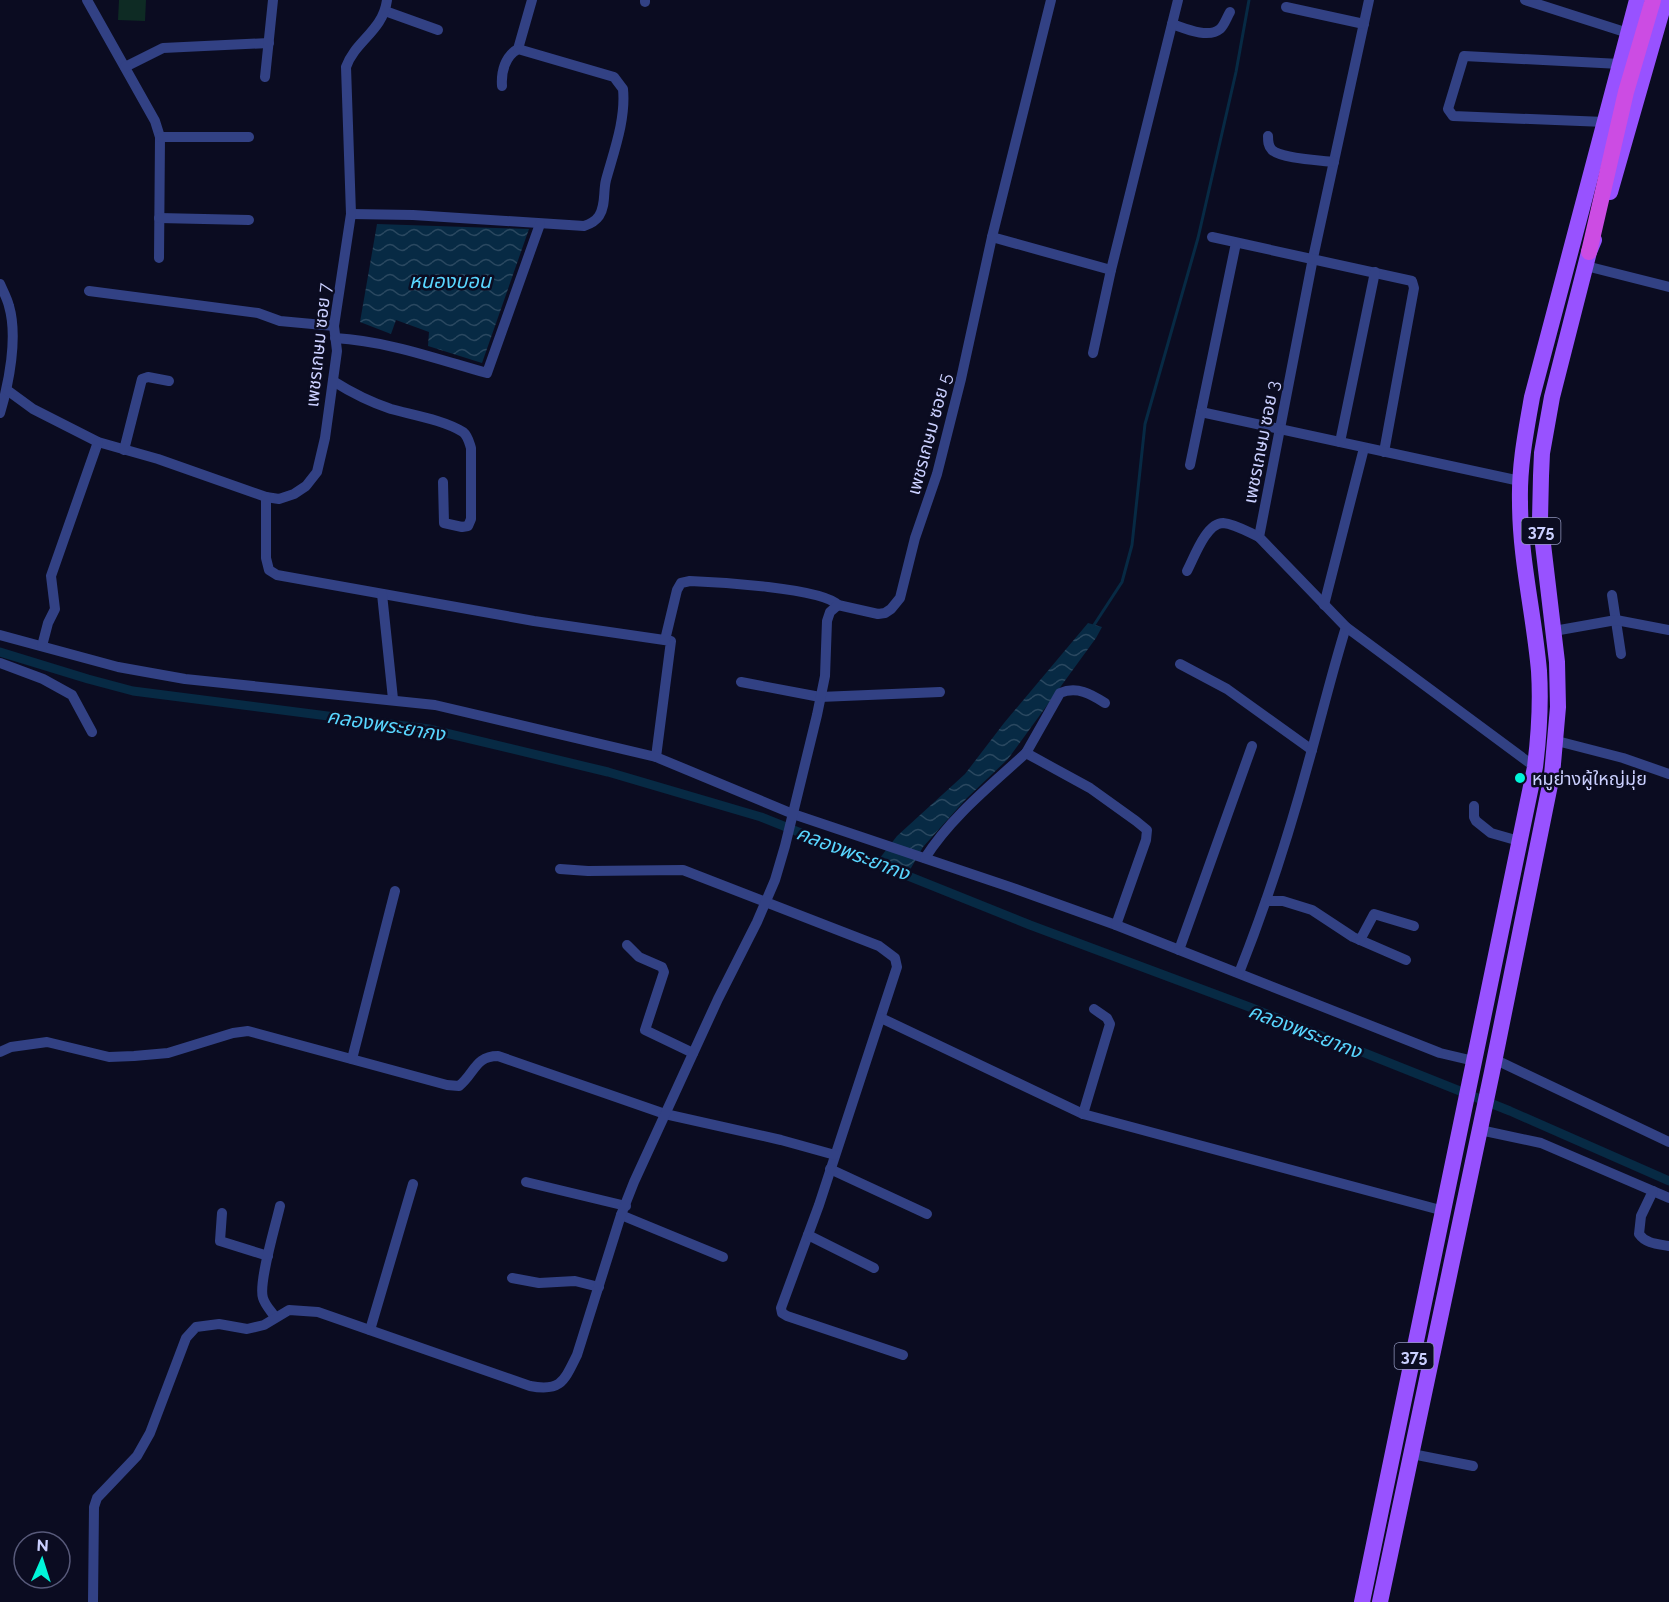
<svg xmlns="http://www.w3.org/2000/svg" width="1669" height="1602" viewBox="0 0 1669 1602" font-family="Raleway,'Noto Sans Thai',sans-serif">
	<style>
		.garden { fill: #0e2b24 }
		.water { fill: url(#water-waves) }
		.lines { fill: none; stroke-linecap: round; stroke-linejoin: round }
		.stream { stroke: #072a44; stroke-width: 3 }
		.canal { stroke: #072a44; stroke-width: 9 }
		.minor { stroke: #324184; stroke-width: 10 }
		.primary { stroke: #9852ff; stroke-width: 16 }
		.trunk { stroke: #cc4ce3; stroke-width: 16 }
		.poi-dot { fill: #00f6d9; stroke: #0b0c21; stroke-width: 2 }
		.labels { text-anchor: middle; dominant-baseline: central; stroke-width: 5; stroke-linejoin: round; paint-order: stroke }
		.shield { fill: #0b0c21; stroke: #9195bc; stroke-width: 1.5 }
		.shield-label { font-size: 16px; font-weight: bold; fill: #cbd0ff }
		.street-label { font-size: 18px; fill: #cbd0ff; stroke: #0b0c21 }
		.poi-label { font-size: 18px; fill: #cbd0ff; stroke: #0b0c21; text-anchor: start }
		.water-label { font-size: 20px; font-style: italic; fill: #59d6ff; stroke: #0b0c21 }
	</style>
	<defs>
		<pattern id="water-waves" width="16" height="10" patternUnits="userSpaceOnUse" patternTransform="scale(1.5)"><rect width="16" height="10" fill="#072a44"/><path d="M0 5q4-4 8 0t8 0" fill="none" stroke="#2a4860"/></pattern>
	</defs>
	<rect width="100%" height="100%" fill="#0b0c21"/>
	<polygon class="garden" points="119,0 146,0 145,21 118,20"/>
	<g class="water">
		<polygon points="377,224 529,229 482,363 428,346 429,332 396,320 391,334 360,322"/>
		<polygon points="1088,623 1102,627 1096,638 1008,759 966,799 923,847 907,875 876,863 897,836 965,774 1004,723"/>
	</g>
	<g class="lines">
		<polyline class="stream" points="1092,628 1122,582 1132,545 1145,424 1198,238 1236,72 1249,0"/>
		<polyline class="canal" points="0,652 88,679 133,691 429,729 608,772 761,817 1030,925 1252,1008 1510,1111 1669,1181"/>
		<g class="minor">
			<polyline points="87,0 155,121 160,137 159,258"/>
			<polyline points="1369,0 1313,258 1259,537 1346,627 1535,767"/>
			<polyline points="1525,0 1628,33"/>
			<polyline points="645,2 645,0"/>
			<polyline points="1286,7 1364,24"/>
			<polyline points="385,11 438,30"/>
			<path d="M 1172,24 C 1184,28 1208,39 1220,29 C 1224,26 1227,17 1230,12"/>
			<polyline points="125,67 163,48 269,43"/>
			<polyline points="265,77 273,0"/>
			<path d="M 502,86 C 501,72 505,56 518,49 L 532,0"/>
			<polyline points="1605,122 1453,116 1448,109 1464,56 1620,64"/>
			<path d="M 1268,136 C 1268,141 1268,146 1272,150 C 1282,159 1320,160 1334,162"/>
			<polyline points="160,137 249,137"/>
			<path d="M 351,214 L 413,215 L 584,226 C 590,224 595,222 599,216 C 606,205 603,192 606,180 C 614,151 626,119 623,89 L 614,77 L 518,49"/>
			<polyline points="159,218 249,220"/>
			<polyline points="992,237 1111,270"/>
			<polyline points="1212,237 1412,281 1414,288 1384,452"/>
			<polyline points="1586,266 1669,287"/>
			<path d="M 0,284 C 3,291 7,298 9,306 C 18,337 9,383 0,413"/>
			<polyline points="89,291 258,313 280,321 334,326"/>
			<path d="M 335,338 C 387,341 437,359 487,373 L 540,224"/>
			<polyline points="1093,353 1111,270 1178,0"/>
			<path d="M 333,381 C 352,393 370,402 391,409 C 413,415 444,420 463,432 C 468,436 469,442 471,448 L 471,519 L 468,526 L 462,527 L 444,523 L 443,482"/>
			<path d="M 7,390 L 33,409 L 98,442 L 158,459 L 266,497 L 279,499 L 294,494 L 306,486 L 317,472 L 325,438 L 337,351 L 334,326 L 351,214 L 346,67 C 355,41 383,31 387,0"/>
			<polyline points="1201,412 1520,481"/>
			<polyline points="1340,442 1375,272"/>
			<polyline points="124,450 142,379 148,377 169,381"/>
			<polyline points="1190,465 1236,243"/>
			<polyline points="266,497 266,558 269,570 277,575 534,621 671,641 656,757 793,814 1010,887 1116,925 1440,1053 1474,1061"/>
			<path d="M 1187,571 C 1194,558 1206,523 1223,523 C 1235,524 1248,532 1259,537"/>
			<polyline points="382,594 393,699"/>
			<polyline points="1612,595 1621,654"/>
			<polyline points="1324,605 1364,448"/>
			<polyline points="1554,631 1616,620 1669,630"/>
			<polyline points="0,635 118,667 185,679 435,705 656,757"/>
			<path d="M 665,640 L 677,590 L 681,583 L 690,581 C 717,582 822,588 838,605"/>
			<polyline points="42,646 48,623 55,609 51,576 98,442"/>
			<polyline points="0,663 43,679 72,695 92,732"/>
			<polyline points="1180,664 1227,689 1312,750"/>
			<polyline points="741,682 820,697 940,692"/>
			<path d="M 1105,703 C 1091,694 1077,686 1060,693 L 1026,753 L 1090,788 L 1136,821 L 1147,830 L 1146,840 L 1116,925"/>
			<polyline points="1557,741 1623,758 1669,774"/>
			<polyline points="1474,806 1474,817 1476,821 1491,833 1519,841"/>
			<path d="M 925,858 C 951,817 990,786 1026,753"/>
			<polyline points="560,869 588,871 683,870 879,946 895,958 897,967 819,1205 781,1308 782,1313 787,1316 903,1355"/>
			<polyline points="1266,901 1283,901 1312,910 1353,937 1406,960"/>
			<polyline points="1360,940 1374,914 1414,926"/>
			<polyline points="627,945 639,957 662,967 664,972 645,1030 693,1053"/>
			<polyline points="1179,950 1252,746"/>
			<path d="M 1239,973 C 1266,905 1289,834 1308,764 C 1321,718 1332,672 1346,627"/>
			<polyline points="881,1018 1083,1114 1444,1211"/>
			<path d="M 0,1052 L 11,1047 L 47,1042 L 109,1057 L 134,1056 L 168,1053 L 233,1033 L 248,1031 L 447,1085 L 459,1086 C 475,1073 475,1056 498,1056 L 665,1114 L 781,1140 L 835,1155"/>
			<polyline points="352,1059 395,891"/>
			<polyline points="1494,1059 1669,1142"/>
			<polyline points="1083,1114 1110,1024 1107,1018 1094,1009"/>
			<polyline points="1480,1130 1541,1143 1669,1198"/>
			<polyline points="830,1169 927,1214"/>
			<polyline points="526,1182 626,1206"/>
			<path d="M 1653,1191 L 1641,1216 L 1639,1234 C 1646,1244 1658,1244 1669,1246"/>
			<polyline points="222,1213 220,1241 268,1256"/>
			<polyline points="621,1215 723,1257"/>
			<polyline points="808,1235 874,1268"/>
			<polyline points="512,1278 539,1283 575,1281 599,1287"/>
			<path d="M 275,1317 C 271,1311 265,1305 263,1298 C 258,1283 276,1224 280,1206"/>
			<polyline points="370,1330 413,1184"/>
			<polyline points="1412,1454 1473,1466"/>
			<path d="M 93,1602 L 94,1507 L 97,1498 L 137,1456 L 150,1433 L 186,1338 L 196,1327 L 219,1324 L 247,1329 L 264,1325 L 289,1310 L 318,1312 L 530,1386 C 561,1392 564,1381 577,1355 L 621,1215 L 634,1182 L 718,999 L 757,922 L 775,880 L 785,846 L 817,715 L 825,676 L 827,621 L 830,612 L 838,605 L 878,614 L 885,613 L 891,609 L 900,598 L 915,538 L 937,474 L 961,379 L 992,237 L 1051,0"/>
		</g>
		<g class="primary">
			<polyline points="1610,192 1665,0"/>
			<path d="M 1362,1602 L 1535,767 C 1539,735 1541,703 1539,671 C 1534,614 1520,559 1520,502 C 1519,466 1526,431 1532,397 L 1637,0"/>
			<polyline points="1380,1602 1492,1072 1552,775 1558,707 1557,662 1540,519 1541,476 1542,453 1552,397 1589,252 1594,240"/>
		</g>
		<polyline class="trunk" points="1589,252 1626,92 1653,0"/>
	</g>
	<circle class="poi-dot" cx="1520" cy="778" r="6"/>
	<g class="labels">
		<g class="shield">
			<rect x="1521.5" y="518" width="39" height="26" rx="4.5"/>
			<rect x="1394.5" y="1343" width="39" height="26" rx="4.5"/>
		</g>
		<g class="shield-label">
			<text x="1541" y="531">375</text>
			<text x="1414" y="1356">375</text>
		</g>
		<g class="street-label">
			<text transform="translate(318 345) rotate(-84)">เพชรเกษม ซอย 7</text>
			<text transform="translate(929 434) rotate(-75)">เพชรเกษม ซอย 5</text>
			<text transform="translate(1261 442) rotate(-79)">เพชรเกษม ซอย 3</text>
		</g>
		<g class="poi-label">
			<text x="1532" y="778">หมูย่างผู้ใหญ่มุ่ย</text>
		</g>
		<g class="water-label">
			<text x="450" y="281">หนองบอน</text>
			<text transform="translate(386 725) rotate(9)">คลองพระยากง</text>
			<text transform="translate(853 853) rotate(21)">คลองพระยากง</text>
			<text transform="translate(1305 1031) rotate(21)">คลองพระยากง</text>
		</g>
	</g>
	<g transform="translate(42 1560) rotate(3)"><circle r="28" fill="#0b0c21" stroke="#585a7a" stroke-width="1.5"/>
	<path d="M0-4.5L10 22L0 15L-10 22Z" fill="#00f6d9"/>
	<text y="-9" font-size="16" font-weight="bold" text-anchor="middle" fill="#cbd0ff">N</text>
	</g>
</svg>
